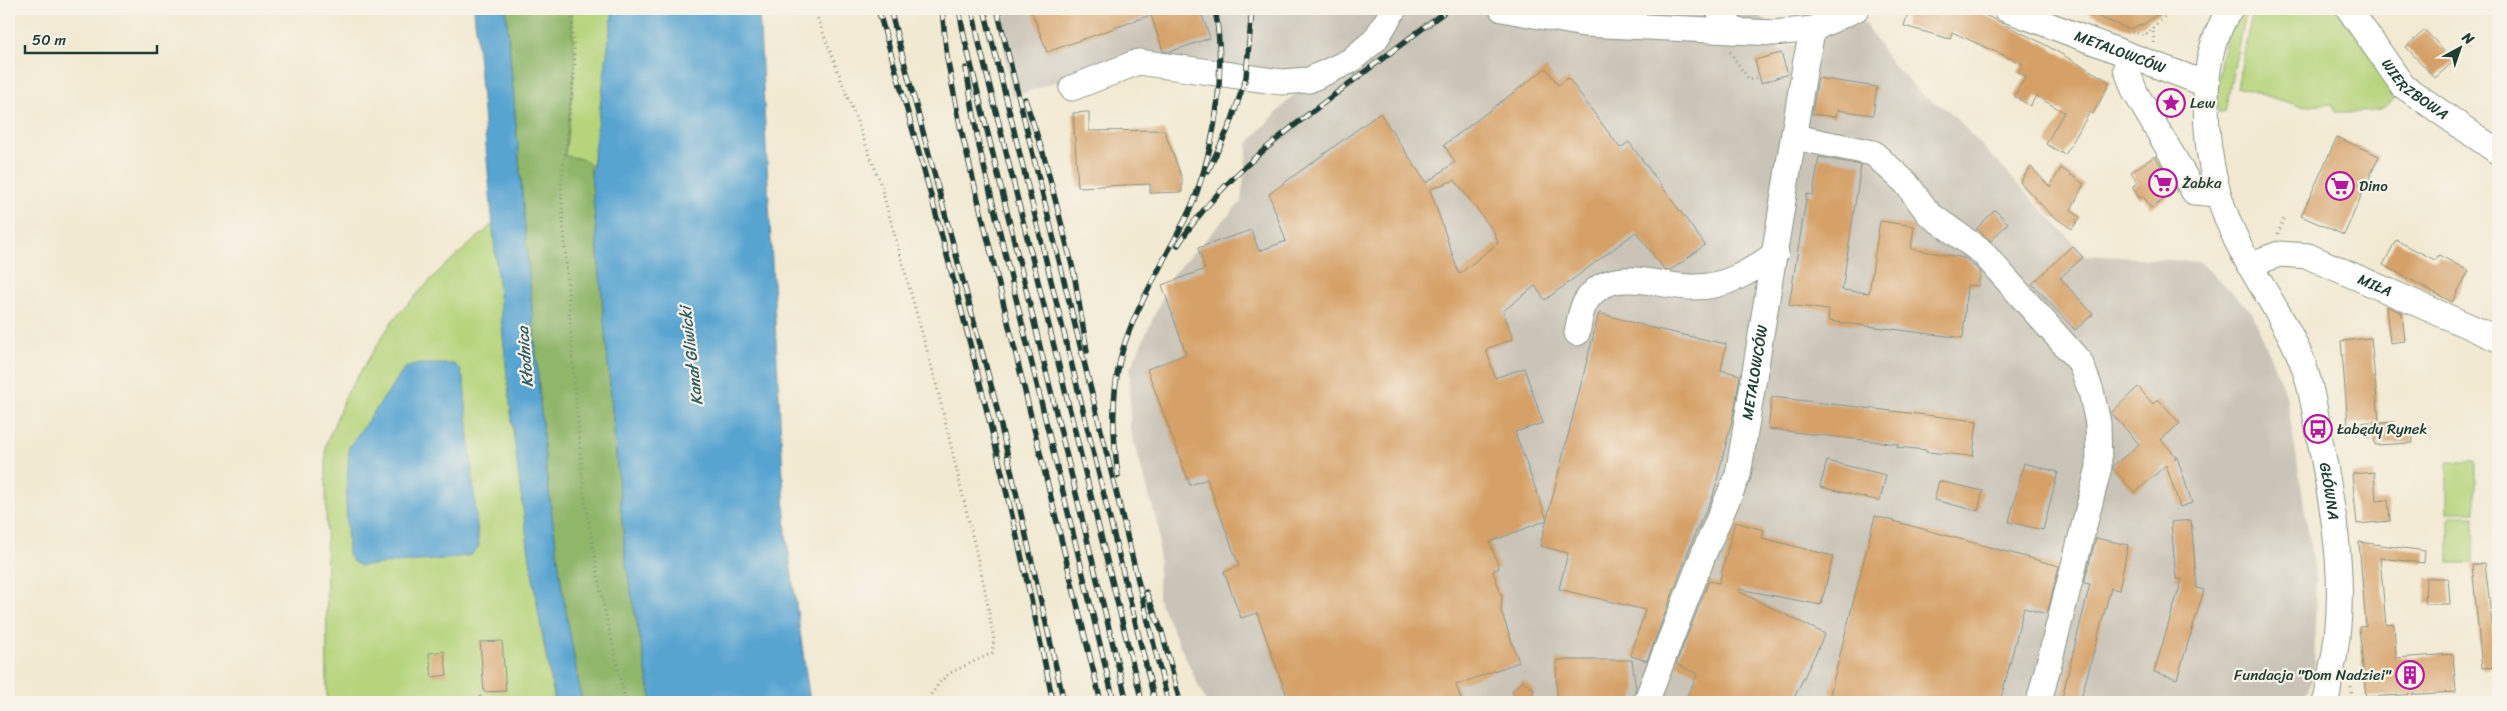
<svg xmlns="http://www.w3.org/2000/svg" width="2507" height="711" viewBox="0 0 2507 711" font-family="Sriracha,sans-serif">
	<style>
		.industrial { fill: #c9c3b8 }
		.green { fill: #b6d47b; stroke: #6a8858 }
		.forest { fill: #90b66b; stroke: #587a50 }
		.water { fill: #59a4d1; stroke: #3c7082 }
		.building { fill: #d6a168; fill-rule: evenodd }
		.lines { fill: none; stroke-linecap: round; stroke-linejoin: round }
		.minor-casing { stroke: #889383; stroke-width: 27 }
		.path { stroke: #889383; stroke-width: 3; stroke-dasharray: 1 4; stroke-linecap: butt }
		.minor { stroke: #fff; stroke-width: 25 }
		.rail-casing { stroke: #1f3d34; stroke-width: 5.5 }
		.rail { stroke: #f7f3e8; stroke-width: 4; stroke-dasharray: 11; stroke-linecap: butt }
		.labels { text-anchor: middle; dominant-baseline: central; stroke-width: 4.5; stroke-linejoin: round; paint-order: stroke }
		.street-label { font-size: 15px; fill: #1f3d34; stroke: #f7f3e8 }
		.poi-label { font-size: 15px; fill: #1f3d34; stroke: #f7f3e8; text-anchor: start }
		.water-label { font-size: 16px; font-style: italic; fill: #305c63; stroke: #f7f3e8 }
	</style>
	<rect width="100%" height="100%" fill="#f7f3e8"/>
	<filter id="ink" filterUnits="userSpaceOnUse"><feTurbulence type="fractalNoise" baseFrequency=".02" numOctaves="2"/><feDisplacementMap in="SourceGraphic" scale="10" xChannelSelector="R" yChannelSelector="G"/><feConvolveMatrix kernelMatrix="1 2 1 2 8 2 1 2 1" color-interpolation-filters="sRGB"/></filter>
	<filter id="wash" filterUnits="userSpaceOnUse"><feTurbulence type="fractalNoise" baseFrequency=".0096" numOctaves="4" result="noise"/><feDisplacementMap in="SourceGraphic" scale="20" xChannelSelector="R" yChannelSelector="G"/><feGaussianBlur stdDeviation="1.12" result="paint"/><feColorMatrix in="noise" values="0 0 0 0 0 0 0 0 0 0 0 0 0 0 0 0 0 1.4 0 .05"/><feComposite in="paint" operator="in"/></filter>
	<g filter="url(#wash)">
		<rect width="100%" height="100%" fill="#f2e9d2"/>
		<polygon class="industrial" points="999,9 1749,9 1771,24 1779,50 1864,22 1891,63 1925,97 1949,111 2085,255 2200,262 2252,312 2287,398 2316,580 2314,676 2302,702 1206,702 1158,598 1159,529 1130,429 1130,369 1173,274 1241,202 1248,143 1308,80 1130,54 1011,98"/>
		<g class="green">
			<polygon points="571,9 615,9 591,174 581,159 565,156 575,66"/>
			<path d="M 2246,9 L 2248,9 L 2243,23 L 2225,112 L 2218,112 C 2216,78 2220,33 2246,9 Z"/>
			<path d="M 2257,9 L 2340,9 L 2397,95 C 2382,117 2359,111 2335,112 L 2333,104 L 2300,106 L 2237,87 L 2251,19 Z"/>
			<path d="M 493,224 C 507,385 523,544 555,702 L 327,702 L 326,444 L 346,395 L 393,320 L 440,270 Z"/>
			<rect x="2447" y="462" width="28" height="50"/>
			<polygon points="2449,516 2474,516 2473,563 2449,563"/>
		</g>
		<polygon class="forest" points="506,9 571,9 575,66 565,156 581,159 589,163 591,174 626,565 652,702 582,702 562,589 546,470"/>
		<g class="water">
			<path d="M 474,9 L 506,9 L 546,470 L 562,589 L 582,702 L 555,702 C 509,474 495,241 474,9 Z"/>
			<polygon points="613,9 759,9 786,533 810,702 652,702 626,565 591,174"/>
			<polygon points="418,364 454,364 460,369 464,382 479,547 471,555 454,558 361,566 353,562 348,554 346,501 349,447 405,368"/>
		</g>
		<g id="blocks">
			<g class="building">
				<polygon points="1031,9 1200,9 1210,38 1169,52 1163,51 1151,15 1047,52"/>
				<polygon points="1909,9 1958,9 1981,13 2042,43 2110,82 2093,114 2090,112 2065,155 2046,144 2064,112 2036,96 2030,106 2014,96 2026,77 2018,72 2023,64 1952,32 1950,39 1904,26"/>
				<polygon points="2079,9 2164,9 2144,24 2129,29"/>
				<polygon points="2425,30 2454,61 2435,78 2406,47"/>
				<polygon points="1781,53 1788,74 1761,83 1755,60"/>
				<path d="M 1546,68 L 1558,85 L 1568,78 L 1620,148 L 1629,142 L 1705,245 L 1671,270 L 1664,269 L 1636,232 L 1545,300 L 1535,286 L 1503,311 L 1513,339 L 1486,349 L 1495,378 L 1524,368 L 1543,423 L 1515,432 L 1547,520 L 1490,542 L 1499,568 L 1493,571 L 1502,597 L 1501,611 L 1519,662 L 1456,685 L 1462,702 L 1289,702 L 1257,613 L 1241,618 L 1224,572 L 1239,566 L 1207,479 L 1190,485 L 1147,369 L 1186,354 L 1162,285 L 1205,269 L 1198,248 L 1251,230 L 1259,251 L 1286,241 L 1269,194 L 1380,113 L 1426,183 L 1455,162 L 1444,145 ZM 1455,180 L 1494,232 L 1498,243 L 1459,274 L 1430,189 Z"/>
				<polygon points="1818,78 1877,87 1873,115 1837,110 1836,117 1812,114"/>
				<polygon points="1089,112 1089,131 1164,130 1182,178 1182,192 1150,193 1150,184 1078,187 1073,113"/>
				<polygon points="2337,137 2379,156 2344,235 2301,216"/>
				<polygon points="2155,156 2177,191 2151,208 2143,196 2139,198 2132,187 2138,183 2131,172"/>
				<polygon points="1819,157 1861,165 1842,290 1869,293 1880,221 1914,226 1911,249 1965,258 1981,272 1978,286 1967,285 1963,338 1828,321 1829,310 1789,305 1807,194 1813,195"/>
				<polygon points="2031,167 2050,187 2061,168 2084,184 2071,210 2080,217 2072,229 2050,214 2020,182"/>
				<polygon points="1995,210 2008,223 1991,241 1976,229"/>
				<polygon points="2396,240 2435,260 2439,255 2469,271 2452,302 2383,265"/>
				<polygon points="2072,246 2083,257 2060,278 2093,314 2075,330 2032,284"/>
				<polygon points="2386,306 2402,313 2405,341 2390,343"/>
				<polygon points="1599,313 1656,329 1726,344 1721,370 1740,375 1734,412 1713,496 1695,534 1647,661 1631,656 1645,610 1559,589 1568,553 1540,546"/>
				<polygon points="2371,338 2379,421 2348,424 2341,341"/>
				<polygon points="2138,387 2153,404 2158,399 2180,423 2161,440 2176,456 2174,459 2177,457 2192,503 2180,507 2166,465 2135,493 2113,469 2113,466 2139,444 2111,413"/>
				<polygon points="1772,397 1977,421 1973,456 1926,452 1926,450 1897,447 1898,444 1768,429"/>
				<polygon points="2394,422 2394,427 2412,426 2413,443 2375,445 2373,424"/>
				<polygon points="1827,461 1886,475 1880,501 1820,487"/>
				<polygon points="2024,463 2058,472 2043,530 2009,522"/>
				<polygon points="2374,472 2376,501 2388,500 2390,521 2357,524 2352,474"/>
				<polygon points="1939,481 1983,491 1978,511 1934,500"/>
				<polygon points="1875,516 2059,566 2047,614 2024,608 2000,702 1863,702 1830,694"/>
				<polygon points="2191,520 2197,588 2204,590 2177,679 2154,672 2182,579 2176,579 2171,522"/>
				<polygon points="1735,522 1764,530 1762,538 1833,556 1821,605 1739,589 1738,591 1825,634 1792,702 1684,702 1698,674 1676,664 1709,581 1719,583"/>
				<polygon points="2096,538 2128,545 2119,590 2111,588 2080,702 2061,702 2090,584 2084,583"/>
				<polygon points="2359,542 2425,551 2424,563 2380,558 2386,625 2394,624 2396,658 2453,654 2456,692 2366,697 2359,627 2366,626"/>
				<polygon points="2485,563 2497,667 2482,668 2472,565"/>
				<polygon points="2426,578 2448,578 2450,604 2425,604"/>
				<polygon points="502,641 506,691 484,692 480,642"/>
				<polygon points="444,651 447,675 432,677 429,653"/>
				<polygon points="1556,660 1632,660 1636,689 1632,701 1557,702"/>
				<polygon points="1523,681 1534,689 1531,702 1516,702 1512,690"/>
			</g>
		</g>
	</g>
	<g filter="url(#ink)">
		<use href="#blocks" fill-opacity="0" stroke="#889383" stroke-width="1"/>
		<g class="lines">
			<defs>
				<g id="minor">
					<polyline points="1502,9 1584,24 1774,33 1813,29 1856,9"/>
					<polyline points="1718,9 1734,31"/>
					<path id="s1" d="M 2006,9 L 2206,84"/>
					<path id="s2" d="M 2230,9 C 2211,39 2206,67 2206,102 C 2206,162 2219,212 2249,264 C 2268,298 2291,330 2304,367 C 2313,392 2316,419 2321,445 C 2336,522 2349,599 2330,677 C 2328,686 2329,693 2325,702"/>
					<path id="s3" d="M 2349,9 L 2403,86 L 2498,152"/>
					<polyline points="2130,56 2126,68 2135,92 2194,192 2218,194"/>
					<polyline points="1072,88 1138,62 1281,82 1309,80 1350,61 1375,40 1394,9"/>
					<polyline points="1794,137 1873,153 1906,183 1929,214 1982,252 2080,362 2091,391 2098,423 2099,467 2039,702"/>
					<path id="s4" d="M 2249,265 L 2279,254 L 2308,256 L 2498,339"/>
					<path d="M 1577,333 C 1579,324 1580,311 1585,303 C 1609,263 1657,287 1692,287 C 1724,288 1751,272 1776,253"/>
					<path id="s5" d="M 1646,702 L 1704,553 L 1738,475 L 1806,60 L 1813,29"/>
				</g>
			</defs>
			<use href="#minor" class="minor-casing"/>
			<g class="path">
				<polyline points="571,9 575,66 561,186 573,366 584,495 601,594 626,702"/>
				<polyline points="814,9 879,179 936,383 984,585 994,640 992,653 950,673 940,682 926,702"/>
				<polyline points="2132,32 2146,35 2153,28"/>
				<polyline points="2154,43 2153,28 2172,9"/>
				<polyline points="1730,52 1749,80 1759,76"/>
				<polyline points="2278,234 2284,217"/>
				<polyline points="2351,687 2352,695 2357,702"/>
				<polyline points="480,696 484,702"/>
			</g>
			<use href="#minor" class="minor"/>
			<defs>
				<g id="rail">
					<path d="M 878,9 C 945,237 1005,469 1053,702"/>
					<polyline points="890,9 995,400 1064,702"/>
					<polyline points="942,9 947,58 961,130 1101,702"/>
					<polyline points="959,9 964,36 1127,702"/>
					<polyline points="972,9 980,47 1142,702"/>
					<polyline points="984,9 1155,702"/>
					<polyline points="997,9 1168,702"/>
					<polyline points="966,68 979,146 1114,702"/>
					<polyline points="1025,99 1044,156 1074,273 1087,351"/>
					<polyline points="1208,171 1231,123 1246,77 1252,9"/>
					<path d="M 1178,245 C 1217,184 1273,141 1330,98 C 1368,69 1406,41 1443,13"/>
					<path d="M 1118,476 C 1113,437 1111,399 1120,360 C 1128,325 1148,291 1164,259 C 1175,238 1188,217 1196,195 C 1217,136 1226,70 1215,9"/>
					<polyline points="1146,592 1162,632 1180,702"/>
				</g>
			</defs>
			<use href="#rail" class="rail-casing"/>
			<use href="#rail" class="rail"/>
		</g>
	</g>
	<defs>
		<symbol id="sight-ring" viewBox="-11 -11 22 22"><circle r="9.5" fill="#f7f3e8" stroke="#b5179e" stroke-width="1.5"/><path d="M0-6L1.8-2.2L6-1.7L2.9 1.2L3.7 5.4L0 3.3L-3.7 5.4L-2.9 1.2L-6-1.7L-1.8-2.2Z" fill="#b5179e"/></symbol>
		<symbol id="supermarket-ring" viewBox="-11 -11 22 22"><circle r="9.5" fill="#f7f3e8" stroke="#b5179e" stroke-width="1.5"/><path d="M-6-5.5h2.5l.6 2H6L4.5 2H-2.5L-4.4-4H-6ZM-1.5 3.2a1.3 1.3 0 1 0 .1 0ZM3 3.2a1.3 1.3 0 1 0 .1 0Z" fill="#b5179e"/></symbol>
		<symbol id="bus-ring" viewBox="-11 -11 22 22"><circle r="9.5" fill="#f7f3e8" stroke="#b5179e" stroke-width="1.5"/><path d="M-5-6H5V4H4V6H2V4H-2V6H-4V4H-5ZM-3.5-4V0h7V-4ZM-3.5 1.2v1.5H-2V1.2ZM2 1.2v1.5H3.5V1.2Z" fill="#b5179e"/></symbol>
		<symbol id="building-ring" viewBox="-11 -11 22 22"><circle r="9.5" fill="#f7f3e8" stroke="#b5179e" stroke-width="1.5"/><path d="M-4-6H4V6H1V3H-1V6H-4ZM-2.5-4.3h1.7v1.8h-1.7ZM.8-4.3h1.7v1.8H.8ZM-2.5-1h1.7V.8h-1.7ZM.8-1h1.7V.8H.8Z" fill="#b5179e"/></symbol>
	</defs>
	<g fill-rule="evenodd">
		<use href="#sight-ring" x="2155" y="87" width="32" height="32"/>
		<use href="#supermarket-ring" x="2147" y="167" width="32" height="32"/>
		<use href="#supermarket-ring" x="2324" y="170" width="32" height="32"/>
		<use href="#bus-ring" x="2302" y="413" width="32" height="32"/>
		<use href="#building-ring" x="2394" y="659" width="32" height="32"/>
	</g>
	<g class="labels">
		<g class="street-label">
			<text stroke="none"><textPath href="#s1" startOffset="122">METALOWCÓW</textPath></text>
			<text stroke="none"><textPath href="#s3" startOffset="105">WIERZBOWA</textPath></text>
			<text stroke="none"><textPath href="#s4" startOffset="134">MIŁA</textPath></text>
			<text stroke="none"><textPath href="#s5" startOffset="349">METALOWCÓW</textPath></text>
			<text stroke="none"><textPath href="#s2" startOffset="511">GŁÓWNA</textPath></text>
		</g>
		<g class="poi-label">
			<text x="2190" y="103">Lew</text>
			<text x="2182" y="183">Żabka</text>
			<text x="2359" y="186">Dino</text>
			<text x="2337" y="429">Łabędy Rynek</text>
			<text x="2391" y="675" text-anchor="end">Fundacja "Dom Nadziei"</text>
		</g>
		<g class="water-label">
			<text transform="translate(691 356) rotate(-97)">Kanał Gliwicki</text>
			<text transform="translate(525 357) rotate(-95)">Kłodnica</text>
		</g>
	</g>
	<rect width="2507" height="711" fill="none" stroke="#f7f3e8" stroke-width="30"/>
	<g transform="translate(2460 48) rotate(40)" stroke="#f7f3e8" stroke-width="4" paint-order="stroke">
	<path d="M0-4L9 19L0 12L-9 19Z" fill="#1f3d34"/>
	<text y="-8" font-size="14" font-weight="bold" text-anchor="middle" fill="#1f3d34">N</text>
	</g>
	<path d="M25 45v8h132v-8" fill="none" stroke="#1f3d34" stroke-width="2.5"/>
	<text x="32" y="45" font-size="15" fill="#1f3d34" stroke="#f7f3e8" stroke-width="4" paint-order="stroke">50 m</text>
</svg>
